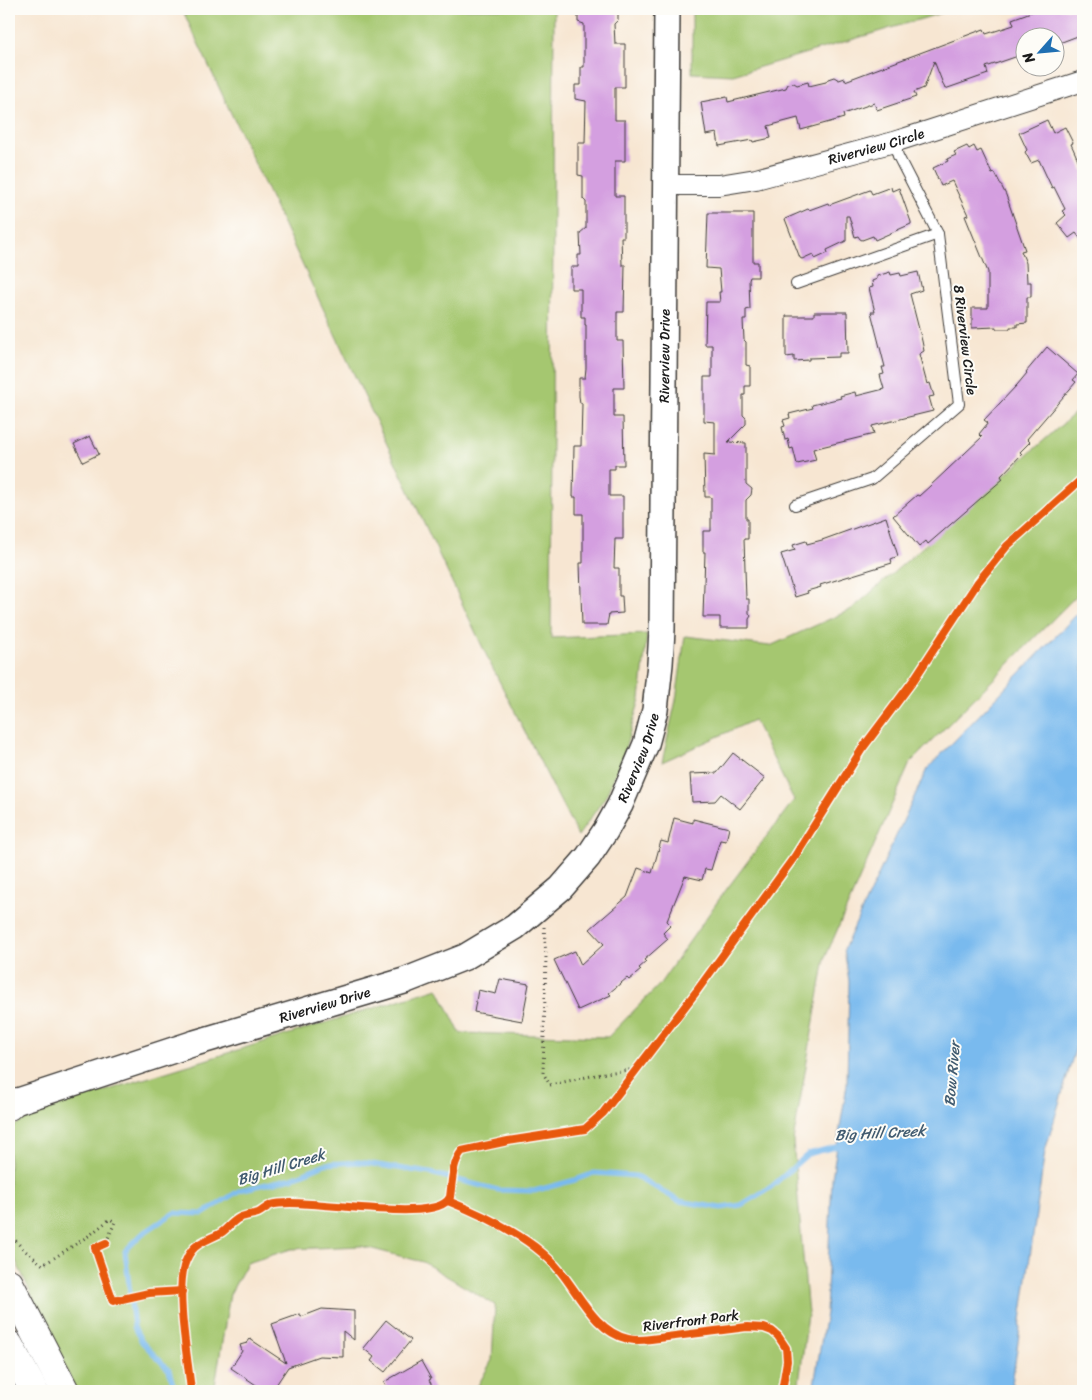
<svg xmlns="http://www.w3.org/2000/svg" width="1092" height="1400" viewBox="0 0 1092 1400" font-family="Sriracha,sans-serif">
	<style>
		.green { fill: #a5c770; stroke: #607246 }
		.water { fill: #79baee; stroke: #4a6b85 }
		.lines { fill: none; stroke-linecap: round; stroke-linejoin: round }
		.stream { stroke: #79baee; stroke-width: 5 }
		.building { fill: #d49fe0 }
		.service-casing { stroke: #3d3a37; stroke-width: 12 }
		.minor-casing { stroke: #3d3a37; stroke-width: 22 }
		.tertiary-casing { stroke: #3d3a37; stroke-width: 28 }
		.secondary-casing { stroke: #3d3a37; stroke-width: 30 }
		.path { stroke: #3d3a37; stroke-width: 3; stroke-dasharray: 1 4; stroke-linecap: butt }
		.service { stroke: #fff; stroke-width: 10 }
		.minor { stroke: #fff; stroke-width: 20 }
		.tertiary { stroke: #fff; stroke-width: 25 }
		.secondary { stroke: #fff; stroke-width: 28 }
		.cycleway-casing { stroke: #fdfcf7; stroke-width: 11 }
		.cycleway { stroke: #e8590c; stroke-width: 8 }
		.labels { text-anchor: middle; dominant-baseline: central; stroke-width: 4; stroke-linejoin: round; paint-order: stroke }
		.street-label { font-size: 14px; fill: #1c1c1c; stroke: #fdfcf7 }
		.water-label { font-size: 15px; font-style: italic; fill: #415b70; stroke: #fdfcf7 }
	</style>
	<rect width="100%" height="100%" fill="#fdfcf7"/>
	<filter id="ink" filterUnits="userSpaceOnUse"><feTurbulence type="fractalNoise" baseFrequency=".02" numOctaves="2"/><feDisplacementMap in="SourceGraphic" scale="10" xChannelSelector="R" yChannelSelector="G"/><feConvolveMatrix kernelMatrix="1 2 1 2 8 2 1 2 1" color-interpolation-filters="sRGB"/></filter>
	<filter id="wash" filterUnits="userSpaceOnUse"><feTurbulence type="fractalNoise" baseFrequency=".0096" numOctaves="4" result="noise"/><feDisplacementMap in="SourceGraphic" scale="20" xChannelSelector="R" yChannelSelector="G"/><feGaussianBlur stdDeviation="1.12" result="paint"/><feColorMatrix in="noise" values="0 0 0 0 0 0 0 0 0 0 0 0 0 0 0 0 0 1.4 0 .05"/><feComposite in="paint" operator="in"/></filter>
	<g filter="url(#wash)">
		<rect width="100%" height="100%" fill="#f7e6d2"/>
		<g class="green">
			<polygon points="182,9 554,9 551,638 647,634 640,699 623,756 606,796 578,836 491,665"/>
			<polygon points="692,9 955,9 733,75 692,73"/>
			<polygon points="1083,406 1083,589 910,763 825,958 793,1141 808,1314 798,1391 475,1391 492,1360 495,1305 423,1262 361,1246 291,1249 247,1263 230,1294 214,1391 76,1391 9,1246 9,1129 40,1111 438,988 460,1033 608,1037 659,985 720,898 794,800 754,720 662,762 676,700 685,636 770,646 852,609"/>
		</g>
		<polygon class="water" points="1083,608 1083,1023 1045,1151 1011,1391 813,1391 826,1313 832,1178 847,1084 849,981 844,949 927,769"/>
		<g class="lines">
			<polyline class="stream" points="175,1391 169,1370 142,1342 134,1327 125,1251 142,1234 174,1213 203,1214 240,1190 292,1178 325,1164 359,1162 430,1173 498,1190 534,1191 575,1180 594,1173 636,1176 679,1201 721,1208 741,1205 771,1187 808,1154 835,1147 844,1146"/>
		</g>
		<g id="blocks">
			<g class="building">
				<polygon points="578,9 618,9 618,20 614,24 615,44 625,44 625,87 615,87 615,120 625,120 625,161 615,161 615,196 624,196 624,237 621,237 622,265 625,265 624,312 617,312 617,341 623,341 624,388 614,388 614,417 623,417 624,465 615,465 615,469 609,469 609,496 623,496 623,539 615,539 614,568 619,568 619,596 622,596 623,613 609,614 607,625 582,625 580,563 583,563 583,514 576,514 576,497 573,497 574,446 581,446 582,403 580,403 579,396 579,378 585,378 586,368 586,325 585,325 585,317 581,317 581,289 571,289 571,267 578,267 578,255 581,255 580,233 586,228 586,202 583,199 583,176 578,175 578,143 585,143 586,101 575,99 575,85 581,85 581,67 584,67 584,24 578,22"/>
				<polygon points="1039,9 1083,9 1083,34 1054,45 1054,38 1024,38 1024,54 986,67 988,74 945,89 934,61 924,88 914,92 916,97 877,110 874,103 843,114 844,118 801,130 798,118 768,126 771,138 753,142 752,140 719,146 717,133 706,135 701,102 727,97 728,102 786,88 788,84 794,83 797,85 808,82 809,86 826,82 828,79 834,77 839,80 845,78 845,81 984,29 986,34 1014,25 1012,19"/>
				<polygon points="1047,120 1053,133 1065,127 1073,143 1071,144 1083,171 1083,242 1076,233 1069,238 1057,223 1066,215 1062,211 1065,209 1054,187 1052,188 1039,160 1031,163 1025,152 1027,150 1019,133"/>
				<polygon points="967,146 969,149 974,146 977,152 981,150 992,174 995,173 1006,195 1025,250 1021,251 1026,263 1027,282 1031,282 1031,297 1027,297 1027,323 1017,324 1017,327 1010,327 1010,329 996,329 996,327 972,328 972,308 988,308 988,272 965,216 968,215 952,181 941,186 933,168 948,161 947,159 956,155 954,152"/>
				<polygon points="891,187 892,191 899,188 911,222 911,224 875,240 873,236 862,240 860,239 858,236 855,237 849,216 846,216 846,241 827,250 828,253 815,259 813,254 802,259 800,258 785,219 808,209 809,210 828,203 829,205 870,190 872,194"/>
				<polygon points="708,213 753,213 753,262 758,262 758,277 750,277 749,280 750,309 746,310 746,320 743,320 744,340 746,342 746,365 750,366 750,386 745,386 745,395 743,395 743,415 746,418 746,424 728,442 746,443 746,484 752,489 751,495 746,500 746,519 748,519 748,539 744,539 746,599 749,599 749,613 751,616 749,619 749,628 720,628 720,617 703,617 705,552 703,552 703,531 711,531 711,497 705,497 704,454 715,455 715,422 704,421 704,377 712,377 712,345 705,345 706,302 720,302 719,292 721,292 719,269 706,268"/>
				<polygon points="890,272 891,275 900,273 901,276 918,272 922,290 910,294 922,341 924,351 919,354 927,384 930,383 934,396 929,397 933,411 872,426 874,434 813,449 816,460 797,464 793,448 790,449 788,439 785,440 782,427 785,426 783,420 790,418 789,414 813,408 812,405 841,398 840,396 855,392 856,396 884,389 880,375 884,374 882,367 885,367 871,312 875,312 869,288 873,287 872,281 877,279 877,276"/>
				<polygon points="814,312 847,312 848,353 839,353 839,357 809,358 809,360 794,361 794,356 786,357 786,316 814,316"/>
				<polygon points="1047,347 1078,374 1073,380 1076,382 1027,439 1030,442 1020,452 1022,454 1001,476 1003,479 928,544 926,541 919,547 893,516 917,495 919,496 930,486 982,437 979,434 988,423 984,420 1017,385 1027,373 1026,372"/>
				<polygon points="90,436 99,454 83,462 74,444"/>
				<polygon points="886,517 898,556 891,559 892,563 820,585 821,587 807,591 808,593 795,597 781,554 795,550 793,545 806,541 807,544 822,540"/>
				<polygon points="733,753 765,778 740,809 721,794 715,801 692,802 690,774 717,773"/>
				<polygon points="674,818 693,823 693,819 729,828 726,841 720,840 711,870 705,869 702,880 685,876 667,921 671,925 663,933 668,939 644,960 646,962 639,968 641,970 629,980 627,978 609,993 611,995 578,1010 554,960 575,951 581,965 604,944 590,929 627,897 638,868 652,873 661,841 668,843"/>
				<polygon points="500,979 529,984 522,1021 474,1012 478,990 496,994"/>
				<polygon points="322,1309 354,1311 354,1340 343,1331 343,1357 319,1356 288,1367 272,1391 265,1391 231,1368 242,1351 240,1345 247,1343 250,1339 286,1363 272,1324 300,1314 301,1317"/>
				<polygon points="386,1320 411,1340 385,1372 371,1361 374,1357 363,1348"/>
				<polygon points="421,1361 431,1379 429,1380 435,1391 389,1391 384,1382"/>
			</g>
		</g>
	</g>
	<g filter="url(#ink)">
		<use href="#blocks" fill-opacity="0" stroke="#3d3a37" stroke-width="1"/>
		<g class="lines">
			<defs>
				<g id="service">
					<polyline points="796,284 938,234 898,156 894,142"/>
					<polyline points="795,505 872,479 959,404 938,234"/>
				</g>
				<g id="minor">
					<path id="s1" d="M 665,185 L 719,185 L 756,179 L 894,142 L 1083,81"/>
				</g>
				<g id="tertiary">
					<path id="s2" d="M 9,1104 L 195,1043 L 404,981 L 465,957 L 515,927 L 561,888 L 588,857 L 606,830 L 620,805 L 646,744 L 655,710 L 660,664 L 662,630 L 667,9"/>
				</g>
				<g id="secondary">
					<polyline points="9,1106 13,1102"/>
					<polyline points="9,1283 65,1391"/>
					<polyline points="9,1345 34,1391"/>
				</g>
			</defs>
			<use href="#service" class="service-casing"/>
			<use href="#minor" class="minor-casing"/>
			<use href="#tertiary" class="tertiary-casing"/>
			<use href="#secondary" class="secondary-casing"/>
			<g class="path">
				<polyline points="544,927 546,956 543,1073 550,1085 605,1073 637,1069"/>
				<polyline points="9,1233 23,1249 43,1265 90,1235 110,1219 115,1222 106,1243"/>
			</g>
			<use href="#service" class="service"/>
			<use href="#minor" class="minor"/>
			<use href="#tertiary" class="tertiary"/>
			<use href="#secondary" class="secondary"/>
			<defs>
				<g id="cycleway">
					<path d="M 448,1201 C 478,1213 509,1227 535,1247 C 544,1254 553,1262 560,1271 C 579,1294 596,1332 628,1339 C 636,1341 644,1340 651,1339 L 747,1327 L 764,1328 L 772,1331 L 778,1336 L 786,1348 L 787,1361 L 782,1391"/>
					<polyline points="106,1243 95,1248 113,1301 149,1293 182,1291"/>
					<path d="M 191,1391 C 188,1358 176,1297 184,1266 C 191,1244 201,1243 219,1234 C 226,1231 231,1222 239,1218 C 245,1215 252,1215 258,1213 C 262,1211 266,1207 271,1205 C 302,1195 436,1227 450,1197 C 452,1183 452,1163 462,1151 L 508,1141 L 585,1129 L 603,1113 L 696,992 L 795,856 L 862,749 L 913,681 L 978,582 L 1007,546 L 1083,478"/>
				</g>
			</defs>
			<use href="#cycleway" class="cycleway-casing"/>
			<use href="#cycleway" class="cycleway"/>
		</g>
	</g>
	<g class="labels">
		<g class="street-label">
			<text stroke="none"><textPath href="#s1" startOffset="216">Riverview Circle</textPath></text>
			<text transform="translate(965 340) rotate(83)">8 Riverview Circle</text>
			<text stroke="none"><textPath href="#s2" startOffset="1156">Riverview Drive</textPath></text>
			<text stroke="none"><textPath href="#s2" startOffset="751">Riverview Drive</textPath></text>
			<text stroke="none"><textPath href="#s2" startOffset="331">Riverview Drive</textPath></text>
			<text transform="translate(691 1321) rotate(-7)">Riverfront Park</text>
		</g>
		<g class="water-label">
			<text transform="translate(952 1074) rotate(-85)">Bow River</text>
			<text transform="translate(880 1133) rotate(-3)">Big Hill Creek</text>
			<text transform="translate(281 1167) rotate(-17)">Big Hill Creek</text>
		</g>
	</g>
	<rect width="1092" height="1400" fill="none" stroke="#fdfcf7" stroke-width="30"/>
	<g transform="translate(1040 52) rotate(243)"><circle r="24" fill="#fdfcf7" stroke="#a3a29f"/>
	<path d="M0-4L9 19L0 12L-9 19Z" fill="#1f6fb2"/>
	<text y="-8" font-size="14" font-weight="bold" text-anchor="middle" fill="#1c1c1c">N</text>
	</g>
</svg>
